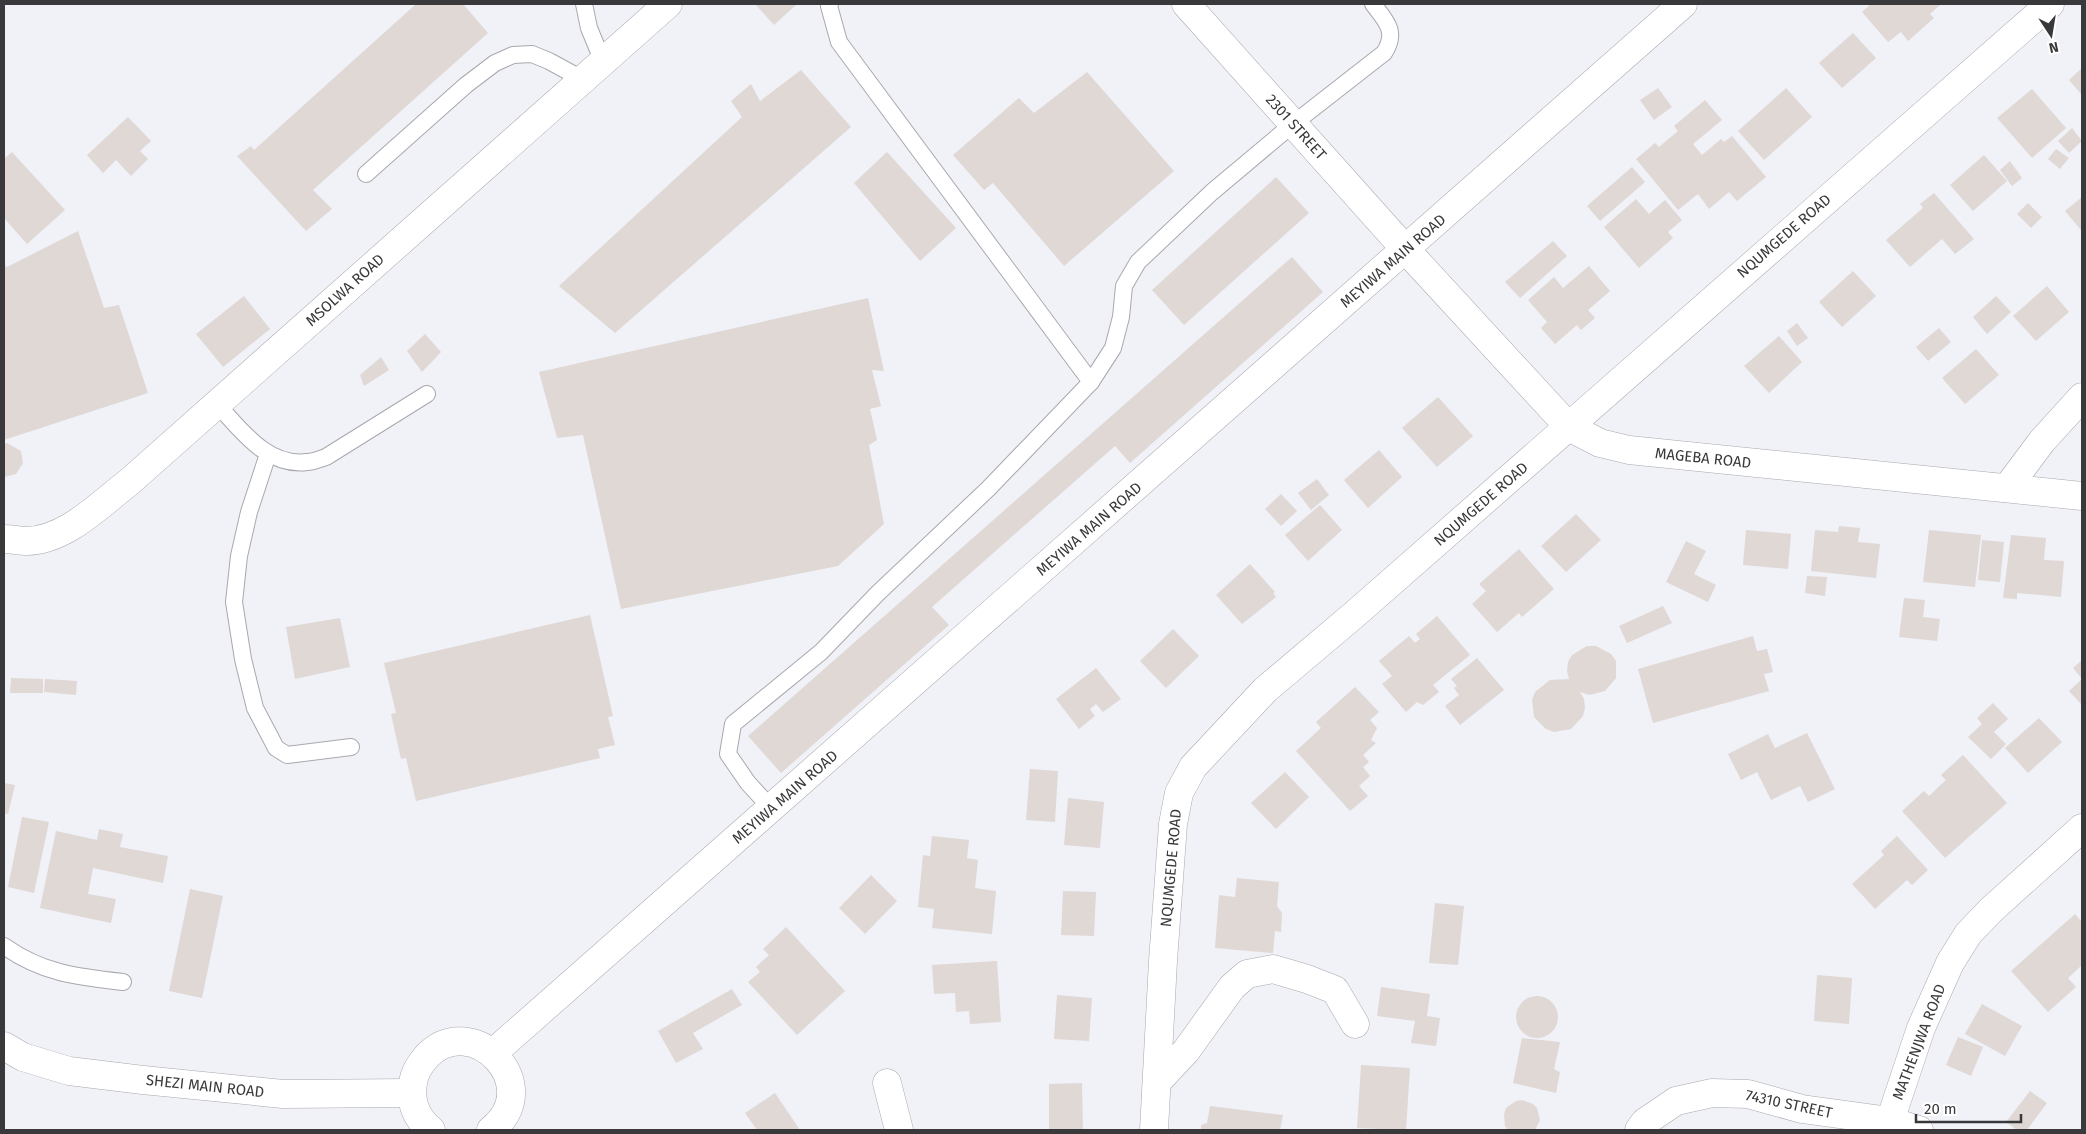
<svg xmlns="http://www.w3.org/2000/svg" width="2086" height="1134" viewBox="0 0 2086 1134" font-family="'Fira Sans',sans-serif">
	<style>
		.building { fill: #dfd8d5 }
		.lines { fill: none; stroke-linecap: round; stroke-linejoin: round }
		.lane-casing { stroke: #a8a8ae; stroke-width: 18 }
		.street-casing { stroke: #a8a8ae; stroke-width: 29 }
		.secondary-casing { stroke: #a8a8ae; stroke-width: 29 }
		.lane { stroke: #fff; stroke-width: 16 }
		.street { stroke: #fff; stroke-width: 28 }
		.secondary { stroke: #fff; stroke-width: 28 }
		.labels { text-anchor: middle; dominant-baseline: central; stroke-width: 4; stroke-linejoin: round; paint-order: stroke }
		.street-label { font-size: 15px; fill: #39393c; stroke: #fff }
	</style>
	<rect width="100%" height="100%" fill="#f1f1f8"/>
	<g class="building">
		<polygon points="416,4 463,4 488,33 313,190 332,209 306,231 237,156 251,146 254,150"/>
		<polygon points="758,4 797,4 774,25 756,5"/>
		<polygon points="1871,4 1941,4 1930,14 1934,18 1908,41 1901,32 1888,42 1862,12"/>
		<polygon points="1853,33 1876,58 1842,88 1819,63"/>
		<polygon points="2082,68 2082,95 2069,80"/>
		<polygon points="801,70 851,127 615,333 559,286 742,117 731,101 751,84 760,101"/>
		<polygon points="1087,72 1174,171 1064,266 993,183 984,190 953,155 1019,98 1034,113"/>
		<polygon points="1658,88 1672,107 1654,120 1640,100"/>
		<polygon points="1786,88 1812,117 1764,160 1738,131"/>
		<polygon points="2032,89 2066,128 2032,158 1997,118"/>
		<polygon points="1705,100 1722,120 1693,144 1702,155 1721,139 1724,142 1732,136 1766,177 1737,201 1729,192 1709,209 1698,194 1678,210 1636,159 1655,143 1659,147 1678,131 1674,126"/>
		<polygon points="128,117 151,141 140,151 148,159 131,176 116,160 103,173 87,155"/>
		<polygon points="2072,128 2082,141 2069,153 2058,141"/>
		<polygon points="2056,149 2069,158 2060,169 2048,159"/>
		<polygon points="12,152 65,210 27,244 4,218 4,159"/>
		<polygon points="887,152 956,228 920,261 854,183"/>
		<polygon points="1984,155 2007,181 1973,211 1950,185"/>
		<polygon points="2010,161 2022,178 2012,186 2000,170"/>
		<polygon points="1632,167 1645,182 1600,221 1587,206"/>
		<polygon points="1276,177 1309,213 1184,325 1152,290"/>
		<polygon points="1934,193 1974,239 1955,254 1942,239 1910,267 1886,240 1923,208 1920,204"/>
		<polygon points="2082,197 2082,229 2081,230 2065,211"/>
		<polygon points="1636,199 1649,214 1665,200 1682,220 1668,232 1673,238 1639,268 1604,227"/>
		<polygon points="2028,203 2042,217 2031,228 2017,214"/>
		<polygon points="78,231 104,308 119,305 148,393 4,440 4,265 7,267"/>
		<polygon points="1553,241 1567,256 1520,298 1505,282"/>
		<polygon points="1292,257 1323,292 1130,463 1115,446 932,607 949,625 781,773 748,736"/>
		<polygon points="1589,266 1610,291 1588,310 1595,318 1581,330 1577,325 1555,344 1541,328 1547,322 1528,300 1554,277 1563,288"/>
		<polygon points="1853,271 1876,296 1842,327 1819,302"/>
		<polygon points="2047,286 2069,312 2036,341 2013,316"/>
		<polygon points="244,296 270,329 223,367 196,334"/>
		<polygon points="1996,296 2011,312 1987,334 1973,317"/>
		<polygon points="868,298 884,371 872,370 881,406 870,409 877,440 869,445 884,524 838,566 621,609 583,435 557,438 539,372"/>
		<polygon points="1797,323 1808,338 1797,346 1787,331"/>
		<polygon points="1939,328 1951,342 1928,361 1916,347"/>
		<polygon points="425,334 441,352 422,372 407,351"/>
		<polygon points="1779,336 1802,362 1769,393 1744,366"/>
		<polygon points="1976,349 1999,375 1965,404 1942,378"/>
		<polygon points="381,357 389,370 364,386 360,375"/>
		<polygon points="1438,397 1473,436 1437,467 1402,428"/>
		<polygon points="7,443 21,451 23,463 16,474 4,477 4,444"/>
		<polygon points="1379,450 1402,477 1368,508 1344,480"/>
		<polygon points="1317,479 1329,495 1311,510 1298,493"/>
		<polygon points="1281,494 1297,511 1281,526 1265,509"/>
		<polygon points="1320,505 1342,530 1308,561 1285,535"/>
		<polygon points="1576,514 1601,540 1566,572 1541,546"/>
		<polygon points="1839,526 1860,528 1858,542 1880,544 1876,578 1811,571 1815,530 1838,532"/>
		<polygon points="1746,530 1791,534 1788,569 1743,565"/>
		<polygon points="1929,530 1981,535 1975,587 1923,582"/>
		<polygon points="2011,535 2046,538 2044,560 2064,561 2061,597 2017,593 2017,599 2003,598"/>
		<polygon points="1982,540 2004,542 2000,582 1978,580"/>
		<polygon points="1686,541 1706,551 1694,574 1716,585 1708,602 1666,582"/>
		<polygon points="1519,549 1554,589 1522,617 1519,613 1497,632 1472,604 1486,591 1479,584"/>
		<polygon points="1250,564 1275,592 1273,593 1276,597 1242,624 1216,595"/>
		<polygon points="1807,576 1827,577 1825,596 1805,593"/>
		<polygon points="1904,598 1925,600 1923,617 1940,619 1937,641 1899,637"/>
		<polygon points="1663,606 1672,623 1627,643 1619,626"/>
		<polygon points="590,615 613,716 608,717 615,745 598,749 600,758 416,801 406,758 401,759 391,714 396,713 384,663"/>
		<polygon points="1437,616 1470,655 1433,685 1439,692 1423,705 1417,702 1406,712 1382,684 1392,676 1379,661 1409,636 1415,643 1420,639 1416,634"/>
		<polygon points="340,618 350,667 295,679 286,627"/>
		<polygon points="1173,629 1199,656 1166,688 1140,661"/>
		<polygon points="1753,636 1757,651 1767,649 1773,672 1764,674 1769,691 1653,723 1638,669"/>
		<polygon points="1587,646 1596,646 1611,654 1616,661 1616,678 1605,691 1589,695 1580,692 1584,699 1585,708 1583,716 1571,729 1554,732 1546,729 1534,717 1532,700 1535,692 1550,680 1569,679 1567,671 1568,662 1572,655"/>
		<polygon points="1477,658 1504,690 1460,725 1445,706 1459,695 1454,688 1457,686 1451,679"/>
		<polygon points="2082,660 2082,705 2069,691 2082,679 2073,668"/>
		<polygon points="1096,668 1121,699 1103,712 1096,704 1090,709 1095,716 1079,729 1056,699"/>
		<polygon points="11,678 43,679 43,693 10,693"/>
		<polygon points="45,679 77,681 76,695 44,692"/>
		<polygon points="1355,687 1379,712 1370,720 1377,728 1371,740 1376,743 1363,755 1369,762 1363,767 1370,776 1359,786 1368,796 1350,811 1296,751 1321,728 1316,722"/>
		<polygon points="1993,703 2008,719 1994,732 2006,744 1991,759 1968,737 1982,724 1977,718"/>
		<polygon points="2039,718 2062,742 2028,773 2005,748"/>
		<polygon points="1807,733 1835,789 1808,802 1800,786 1771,800 1757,772 1741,780 1728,754 1768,734 1775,748"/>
		<polygon points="1963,755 2007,803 1945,858 1902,811 1924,791 1929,796 1946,780 1941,775"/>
		<polygon points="1030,769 1058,771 1055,822 1026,820"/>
		<polygon points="1285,772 1309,797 1276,829 1251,803"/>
		<polygon points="4,783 15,785 8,814 4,813"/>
		<polygon points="1068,798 1104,802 1100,848 1064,845"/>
		<polygon points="22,817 49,822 34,893 8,887"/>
		<polygon points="99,829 123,834 120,847 168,856 163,883 93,868 88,894 116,899 111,923 40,908 56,831 97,840"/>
		<polygon points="932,836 969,840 967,858 978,860 975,888 996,891 992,934 932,928 934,909 918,907 923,855 930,856"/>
		<polygon points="1897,836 1928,870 1912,885 1907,880 1875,909 1852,884 1884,855 1881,851"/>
		<polygon points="871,875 897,901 865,934 839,908"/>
		<polygon points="1237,878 1279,882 1277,906 1282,913 1281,932 1275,931 1273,953 1215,948 1219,895 1235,897"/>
		<polygon points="190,889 223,896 202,998 169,991"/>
		<polygon points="1063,891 1096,892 1094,936 1061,935"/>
		<polygon points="1435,903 1464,906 1458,965 1429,963"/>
		<polygon points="2075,914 2082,922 2082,965 2068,978 2076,987 2048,1012 2011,971"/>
		<polygon points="786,927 845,991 797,1035 748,982 760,972 756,967 769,955 763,949"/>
		<polygon points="997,961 1001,1022 970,1024 969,1011 956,1012 955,993 934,994 932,965"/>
		<polygon points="1817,975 1852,978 1849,1024 1814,1021"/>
		<polygon points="1381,987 1430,994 1427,1016 1440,1018 1436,1046 1411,1043 1415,1021 1377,1016"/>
		<polygon points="732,989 742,1005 693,1033 703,1049 676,1063 658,1031"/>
		<polygon points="1057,995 1092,998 1089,1041 1054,1039"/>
		<circle cx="1537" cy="1017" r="21"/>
		<polygon points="1982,1004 2022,1026 2005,1056 1965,1034"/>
		<polygon points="1958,1037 1983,1047 1971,1076 1946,1065"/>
		<polygon points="1522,1038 1560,1042 1554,1069 1560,1072 1556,1093 1513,1083"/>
		<polygon points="1361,1065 1410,1068 1406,1130 1357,1128"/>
		<polygon points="1082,1083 1083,1130 1049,1130 1049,1084"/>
		<polygon points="2030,1091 2047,1103 2027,1130 2017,1130 2006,1122"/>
		<polygon points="775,1093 800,1130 757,1130 745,1113"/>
		<polygon points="1522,1100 1533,1104 1537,1108 1540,1120 1535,1130 1508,1130 1505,1126 1504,1114 1506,1108 1516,1101"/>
		<polygon points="1210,1106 1283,1115 1280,1130 1201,1130 1201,1125 1207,1123"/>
	</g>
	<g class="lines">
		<defs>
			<g id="lane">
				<polyline points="584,4 589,28 603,62"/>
				<polyline points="830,4 829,6 839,42 1091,382"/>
				<polyline points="366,174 466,85 495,63 513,55 532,54 549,61 582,79"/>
				<path d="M 217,404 C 241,430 267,467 307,462 C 313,462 320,459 326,457 L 427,394"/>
				<polyline points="268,454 249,512 239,556 234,602 243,659 255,708 276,748 287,755 351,747"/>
				<path d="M 771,808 L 748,783 L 728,754 L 733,724 L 821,652 L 878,593 L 988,489 L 1091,382 L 1113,348 L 1121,317 L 1124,286 L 1138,262 L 1212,192 L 1293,124 L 1384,53 C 1398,32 1386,21 1373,4"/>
				<path d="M 4,946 C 42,973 77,977 123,982"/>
			</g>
			<g id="street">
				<polyline points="1186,4 1406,250 1569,427 1600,443 1629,450 2082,496"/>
				<polyline points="2007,488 2042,441 2082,397"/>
				<path d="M 4,539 C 11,539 20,541 27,541 C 66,540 99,505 128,483 L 668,4"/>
				<polyline points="1157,1082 1186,1051 1232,987 1247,974 1273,969 1307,979 1335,990 1355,1024"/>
				<polyline points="887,1083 899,1130"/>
				<polyline points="1154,1130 1163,961 1173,824 1179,793 1193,767 1265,690 1355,614 2050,4"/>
				<polyline points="1639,1130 1645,1122 1676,1101 1712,1093 1748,1094 1802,1109 1890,1121 1919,1130"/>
				<polyline points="1885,1130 1890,1121 1921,1028 1950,963 1968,934 1991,910 2082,828"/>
			</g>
			<g id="secondary">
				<polyline points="4,1046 23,1057 69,1071 143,1080 283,1094 411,1093"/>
				<polyline points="493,1053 1683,4"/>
				<path d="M 431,1130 C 416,1118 410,1102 413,1083 C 414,1073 420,1064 427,1056 C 473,1009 547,1086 491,1130"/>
			</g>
		</defs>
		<use href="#lane" class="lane-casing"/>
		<use href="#street" class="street-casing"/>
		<use href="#secondary" class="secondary-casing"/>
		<use href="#lane" class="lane"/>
		<use href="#street" class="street"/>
		<use href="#secondary" class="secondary"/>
	</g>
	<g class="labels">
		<g class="street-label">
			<text transform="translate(1296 127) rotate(48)">2301 STREET</text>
			<text transform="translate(1784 236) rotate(-41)">NQUMGEDE ROAD</text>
			<text transform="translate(1393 261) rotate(-41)">MEYIWA MAIN ROAD</text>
			<text transform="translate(345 290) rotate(-42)">MSOLWA ROAD</text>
			<text transform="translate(1703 458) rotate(6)">MAGEBA ROAD</text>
			<text transform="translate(1481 504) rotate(-41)">NQUMGEDE ROAD</text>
			<text transform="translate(1089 529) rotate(-41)">MEYIWA MAIN ROAD</text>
			<text transform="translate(785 797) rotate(-41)">MEYIWA MAIN ROAD</text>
			<text transform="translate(1171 868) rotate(-85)">NQUMGEDE ROAD</text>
			<text transform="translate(1919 1042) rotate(-69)">MATHENJWA ROAD</text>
			<text transform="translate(205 1086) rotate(6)">SHEZI MAIN ROAD</text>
			<text transform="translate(1789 1104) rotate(12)">74310 STREET</text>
		</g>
	</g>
	<rect width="2086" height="1134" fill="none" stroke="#39393c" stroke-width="10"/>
	<g transform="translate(2051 35) rotate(168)" stroke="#ffffff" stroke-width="4" paint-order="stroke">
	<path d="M0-4L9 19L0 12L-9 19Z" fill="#39393c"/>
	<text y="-8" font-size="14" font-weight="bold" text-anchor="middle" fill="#39393c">N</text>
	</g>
	<path d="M1916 1114v8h105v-8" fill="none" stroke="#39393c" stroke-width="2.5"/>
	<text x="1924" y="1114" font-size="15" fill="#39393c" stroke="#ffffff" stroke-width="4" paint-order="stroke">20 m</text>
</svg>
